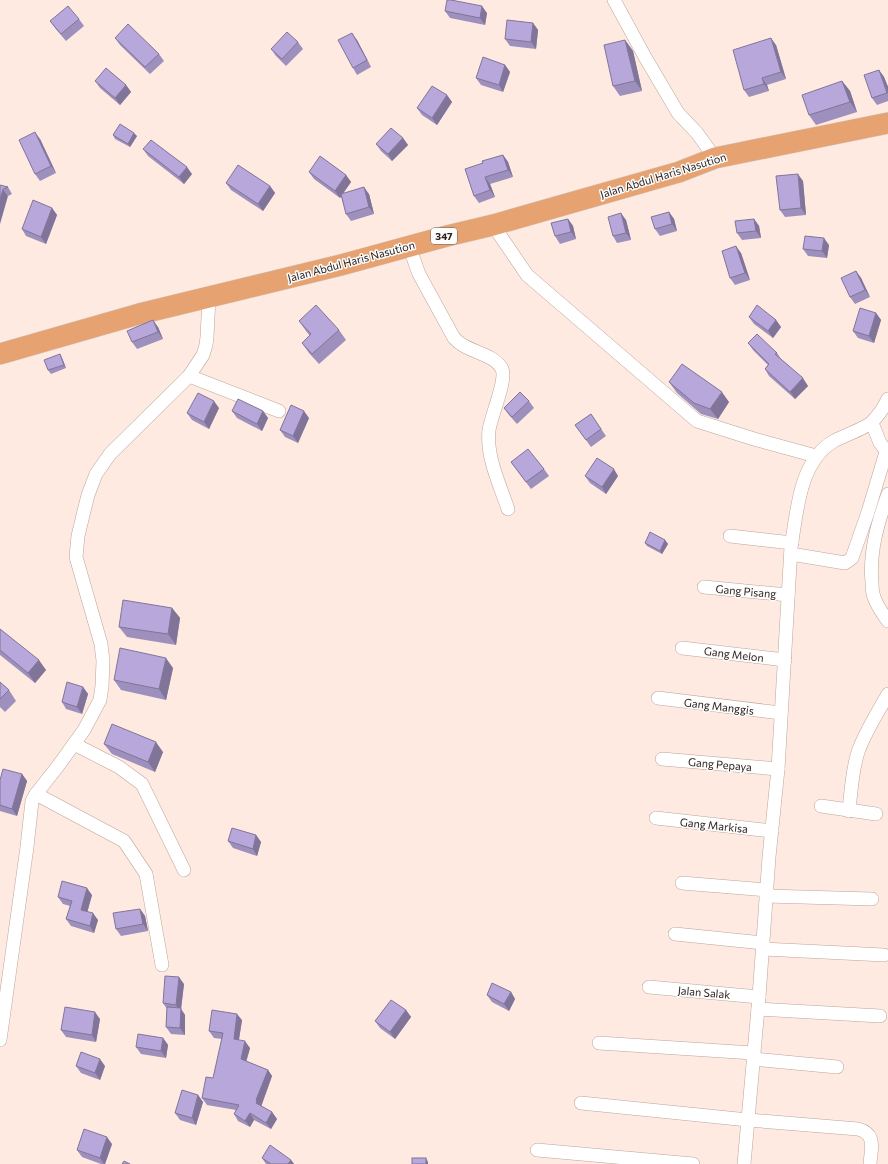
<svg xmlns="http://www.w3.org/2000/svg" width="888" height="1164" viewBox="0 0 888 1164" font-family="Commissioner,sans-serif">
	<style>
		.lines { fill: none; stroke-linecap: round; stroke-linejoin: round }
		.minor-casing { stroke: #bca59a; stroke-width: 14 }
		.primary-casing { stroke: #d4d3d2; stroke-width: 22 }
		.minor { stroke: #fff; stroke-width: 13 }
		.primary { stroke: #e7a271; stroke-width: 21 }
		.wall { fill: #9d90bc }
		.shaded-wall { fill: #807599 }
		.building { fill: #b7a7db; stroke: #807599 }
		.labels { text-anchor: middle; dominant-baseline: central; stroke-width: 3; stroke-linejoin: round; paint-order: stroke }
		.shield { fill: #fcfcfc; stroke: #696360; stroke-width: 1 }
		.shield-label { font-size: 10px; font-weight: bold; fill: #2a211d }
		.street-label { font-size: 11px; fill: #2a211d; stroke: #fcfcfc }
	</style>
	<rect width="100%" height="100%" fill="#feeae1"/>
	<g class="lines">
		<defs>
			<g id="minor">
				<polyline points="614,0 645,57 678,113 697,133 715,158"/>
				<polyline points="493,225 527,275 697,421 754,439 816,456"/>
				<path d="M 409,246 L 419,274 L 454,338 C 456,340 458,342 461,344 C 472,352 495,355 502,369 C 507,380 491,416 489,430 C 486,457 500,485 508,509"/>
				<polyline points="189,376 279,411"/>
				<polyline points="872,423 880,443 888,453"/>
				<path d="M 888,494 C 878,522 869,552 872,582 C 872,587 872,592 874,597 C 877,606 882,613 888,621"/>
				<polyline points="730,536 792,543"/>
				<polyline points="791,554 845,563 852,558 868,512 886,452"/>
				<polyline points="704,587 788,595"/>
				<polyline points="682,648 785,660"/>
				<polyline points="658,698 781,713"/>
				<polyline points="74,744 119,767 142,784 184,870"/>
				<polyline points="662,759 778,769"/>
				<polyline points="36,794 124,841 146,874 162,965"/>
				<polyline points="821,806 876,814"/>
				<path d="M 849,811 C 851,791 852,771 858,752 C 865,732 878,712 888,694"/>
				<polyline points="656,818 772,831"/>
				<polyline points="682,883 767,890"/>
				<polyline points="766,896 872,899"/>
				<polyline points="675,934 763,943"/>
				<polyline points="763,949 884,955"/>
				<polyline points="649,987 759,997"/>
				<polyline points="758,1009 880,1016"/>
				<polyline points="0,1040 27,847 32,801 36,794 58,766 84,730 100,700 102,686 103,661 101,644 76,557 78,536 84,511 88,495 96,474 110,454 189,376 203,355 206,345 207,337 209,297"/>
				<polyline points="599,1043 753,1053"/>
				<polyline points="753,1059 837,1067"/>
				<path d="M 581,1103 L 748,1120 L 858,1129 C 877,1134 871,1149 870,1164"/>
				<polyline points="537,1150 693,1164"/>
				<path d="M 744,1164 L 759,997 L 769,857 L 778,769 L 791,547 C 797,512 799,461 834,441 C 843,436 866,428 872,422 C 878,416 884,407 888,399"/>
			</g>
			<polyline id="primary" points="0,354 139,314 341,265 447,236 493,225 679,172 715,158 888,123"/>
		</defs>
		<use href="#minor" class="minor-casing"/>
		<use href="#primary" class="primary-casing"/>
		<use href="#minor" class="minor"/>
		<use href="#primary" class="primary"/>
	</g>
	<g class="wall">
		<polygon points="445,11 487,13 485,25 450,18"/>
		<polygon points="79,19 84,26 66,41 55,28 50,21"/>
		<polygon points="533,23 538,30 536,49 510,46 505,39"/>
		<polygon points="115,38 159,54 164,61 150,74 120,45"/>
		<polygon points="357,40 371,67 357,75 353,68"/>
		<polygon points="625,40 633,51 642,91 620,96 613,86"/>
		<polygon points="298,42 303,49 286,66 276,56 271,49"/>
		<polygon points="776,45 786,79 767,85 769,91 749,97 744,90"/>
		<polygon points="505,65 510,72 503,92 481,85 476,78"/>
		<polygon points="879,70 884,77 888,87 888,101 877,105 872,98"/>
		<polygon points="95,81 126,85 131,92 120,105 100,88"/>
		<polygon points="842,81 850,91 857,112 816,125 809,115"/>
		<polygon points="447,95 452,102 437,125 422,115 417,108"/>
		<polygon points="113,135 137,136 130,147 115,139"/>
		<polygon points="403,138 408,145 392,161 381,151 376,144"/>
		<polygon points="40,139 56,173 40,181 35,174"/>
		<polygon points="143,149 192,174 184,184 148,156"/>
		<polygon points="503,155 508,162 513,177 490,184 495,197 479,203 474,196 483,163"/>
		<polygon points="309,172 346,175 351,182 343,193 369,194 374,214 351,221 346,214 341,196 340,198 314,179"/>
		<polygon points="803,181 806,215 785,217 780,210"/>
		<polygon points="226,183 270,186 275,193 263,211 231,190"/>
		<polygon points="0,185 8,187 12,194 8,196"/>
		<polygon points="52,208 57,215 46,244 26,236 22,229"/>
		<polygon points="669,212 674,219 677,231 660,236 655,229"/>
		<polygon points="568,219 573,226 576,239 560,244 555,236"/>
		<polygon points="754,219 759,226 761,238 742,240 737,233"/>
		<polygon points="626,220 631,240 617,243 613,236"/>
		<polygon points="829,245 827,258 808,256 803,249"/>
		<polygon points="741,253 750,280 735,285 730,278"/>
		<polygon points="856,271 861,278 870,297 855,304 850,297"/>
		<polygon points="876,313 881,320 874,343 858,338 853,331"/>
		<polygon points="749,317 776,320 781,327 773,338 754,324"/>
		<polygon points="299,321 339,330 346,340 319,364 309,353 302,343 310,336 306,331"/>
		<polygon points="158,327 163,339 137,349 132,342"/>
		<polygon points="748,343 777,353 781,359 808,386 795,399 769,376 765,369 768,365 753,350"/>
		<polygon points="60,354 62,358 66,368 51,374 48,370"/>
		<polygon points="669,382 729,402 718,419 701,414 677,393"/>
		<polygon points="529,401 534,408 517,424 509,415 504,408"/>
		<polygon points="219,408 209,429 192,420 187,413"/>
		<polygon points="232,411 263,411 268,418 262,431 237,418"/>
		<polygon points="591,414 606,436 591,447 575,425"/>
		<polygon points="309,418 298,443 285,437 280,430"/>
		<polygon points="511,462 544,469 549,476 531,489"/>
		<polygon points="585,476 618,476 606,494 590,483"/>
		<polygon points="665,540 668,544 662,554 647,546 645,543"/>
		<polygon points="172,608 180,618 176,645 127,637 119,627"/>
		<polygon points="0,629 46,670 35,683 0,655"/>
		<polygon points="173,668 166,700 121,690 114,680"/>
		<polygon points="0,682 9,690 16,701 5,712 0,707"/>
		<polygon points="83,687 88,694 82,714 66,709 62,702"/>
		<polygon points="104,744 163,752 155,772 112,754"/>
		<polygon points="22,774 27,781 17,816 0,811 0,780"/>
		<polygon points="256,835 261,842 257,856 233,848 228,841"/>
		<polygon points="92,895 87,912 98,920 94,933 71,926 66,919 70,906 63,904 58,897"/>
		<polygon points="140,909 145,916 148,931 121,936 116,929"/>
		<polygon points="184,984 181,1009 185,1015 185,1035 171,1034 166,1027 167,1009 163,1003"/>
		<polygon points="511,992 515,999 509,1011 492,1002 487,995"/>
		<polygon points="406,1010 411,1017 395,1039 380,1028 375,1021"/>
		<polygon points="100,1019 96,1042 66,1037 61,1030"/>
		<polygon points="242,1020 239,1040 250,1048 246,1062 268,1070 272,1076 261,1106 272,1112 277,1119 271,1129 254,1120 250,1127 238,1121 234,1114 236,1110 207,1105 202,1098 213,1078 222,1039 214,1038 209,1031"/>
		<polygon points="163,1038 168,1045 166,1058 141,1054 136,1047"/>
		<polygon points="76,1066 105,1066 100,1080 81,1073"/>
		<polygon points="198,1095 203,1102 196,1125 180,1120 175,1113"/>
		<polygon points="112,1144 105,1164 101,1164 82,1157 77,1150"/>
		<polygon points="262,1158 291,1160 294,1164 266,1164"/>
	</g>
	<g class="shaded-wall">
		<polygon points="482,6 487,13 485,25 480,18"/>
		<polygon points="533,23 538,30 536,49 531,42"/>
		<polygon points="352,33 357,40 371,67 367,60"/>
		<polygon points="771,38 776,45 786,79 781,72"/>
		<polygon points="625,40 633,51 642,91 635,81"/>
		<polygon points="505,65 510,72 503,92 499,85"/>
		<polygon points="879,70 884,77 888,87 888,94"/>
		<polygon points="762,78 767,85 769,91 764,84"/>
		<polygon points="842,81 850,91 857,112 850,102"/>
		<polygon points="126,85 131,92 120,105 115,98"/>
		<polygon points="447,95 452,102 437,125 432,118"/>
		<polygon points="35,132 40,139 56,173 51,166"/>
		<polygon points="134,133 137,136 130,147 128,144"/>
		<polygon points="403,138 408,145 392,161 388,154"/>
		<polygon points="503,155 508,162 513,177 508,170"/>
		<polygon points="187,167 192,174 184,184 179,177"/>
		<polygon points="798,174 803,181 806,215 801,208"/>
		<polygon points="346,175 351,182 340,198 335,191"/>
		<polygon points="485,177 490,184 495,197 490,190"/>
		<polygon points="270,186 275,193 263,211 258,204"/>
		<polygon points="364,187 369,194 374,214 369,207"/>
		<polygon points="3,189 8,196 0,224 0,200"/>
		<polygon points="52,208 57,215 46,244 41,237"/>
		<polygon points="669,212 674,219 677,231 672,224"/>
		<polygon points="621,213 626,220 631,240 626,233"/>
		<polygon points="568,219 573,226 576,239 571,232"/>
		<polygon points="754,219 759,226 761,238 756,231"/>
		<polygon points="824,238 829,245 827,258 822,251"/>
		<polygon points="736,246 741,253 750,280 745,273"/>
		<polygon points="856,271 861,278 870,297 865,290"/>
		<polygon points="876,313 881,320 874,343 869,336"/>
		<polygon points="153,320 158,327 163,339 158,332"/>
		<polygon points="776,320 781,327 773,338 768,331"/>
		<polygon points="60,354 62,358 66,368 64,365"/>
		<polygon points="803,378 808,386 795,399 790,392"/>
		<polygon points="722,392 729,402 718,419 710,409"/>
		<polygon points="214,401 219,408 209,429 204,422"/>
		<polygon points="263,411 268,418 262,431 257,424"/>
		<polygon points="304,411 309,418 298,443 293,436"/>
		<polygon points="614,469 618,476 606,494 602,487"/>
		<polygon points="665,540 668,544 662,554 660,551"/>
		<polygon points="172,608 180,618 176,645 168,634"/>
		<polygon points="166,658 173,668 166,700 159,689"/>
		<polygon points="39,660 46,670 35,683 28,673"/>
		<polygon points="83,687 88,694 82,714 77,707"/>
		<polygon points="156,742 163,752 155,772 148,762"/>
		<polygon points="22,774 27,781 17,816 12,809"/>
		<polygon points="256,835 261,842 257,856 253,849"/>
		<polygon points="87,888 92,895 86,917 81,910"/>
		<polygon points="140,909 145,916 148,931 143,924"/>
		<polygon points="93,913 98,920 94,933 90,926"/>
		<polygon points="179,977 184,984 181,1009 185,1015 185,1035 180,1028 180,1011 176,1005"/>
		<polygon points="511,992 515,999 509,1011 504,1004"/>
		<polygon points="406,1010 411,1017 395,1039 390,1032"/>
		<polygon points="95,1012 100,1019 96,1042 92,1035"/>
		<polygon points="237,1014 242,1020 238,1045 234,1039"/>
		<polygon points="163,1038 168,1045 166,1058 161,1051"/>
		<polygon points="245,1041 250,1048 245,1066 241,1059"/>
		<polygon points="100,1059 105,1066 100,1080 95,1073"/>
		<polygon points="268,1070 272,1076 261,1107 256,1103 256,1100"/>
		<polygon points="198,1095 203,1102 196,1125 192,1118"/>
		<polygon points="272,1112 277,1119 271,1129 266,1123"/>
		<polygon points="250,1113 254,1120 250,1127 245,1121"/>
		<polygon points="107,1137 112,1144 105,1164 104,1164 100,1158"/>
		<polygon points="426,1158 428,1162 428,1164 426,1164"/>
		<polygon points="291,1160 294,1164 288,1164"/>
	</g>
	<g class="building">
		<polygon points="447,0 451,0 482,6 480,18 445,11"/>
		<polygon points="68,6 79,19 61,34 50,21"/>
		<polygon points="507,20 533,23 531,42 505,39"/>
		<polygon points="128,24 159,54 145,67 115,38"/>
		<polygon points="287,32 298,42 282,59 271,49"/>
		<polygon points="352,33 367,60 353,68 338,40"/>
		<polygon points="771,38 781,72 762,78 764,84 744,90 733,50"/>
		<polygon points="625,40 635,81 613,86 604,45"/>
		<polygon points="483,57 505,65 499,85 476,78"/>
		<polygon points="106,68 126,85 115,98 95,81"/>
		<polygon points="879,70 887,93 872,98 864,75"/>
		<polygon points="842,81 850,102 809,115 802,95"/>
		<polygon points="432,86 447,95 432,118 417,108"/>
		<polygon points="120,124 134,133 128,144 113,135"/>
		<polygon points="391,128 403,138 388,154 376,144"/>
		<polygon points="35,132 51,166 35,174 19,140"/>
		<polygon points="151,140 187,167 179,177 143,149"/>
		<polygon points="503,155 508,170 485,177 490,190 474,196 465,169 483,163 482,161"/>
		<polygon points="320,156 346,175 335,191 309,172"/>
		<polygon points="238,165 270,186 258,204 226,183"/>
		<polygon points="798,174 801,208 780,210 776,176"/>
		<polygon points="0,185 8,187 3,189 0,200"/>
		<polygon points="364,187 369,207 346,214 341,194"/>
		<polygon points="33,200 52,208 41,237 22,229"/>
		<polygon points="669,212 672,224 655,229 651,217"/>
		<polygon points="621,213 626,233 613,236 608,217"/>
		<polygon points="568,219 571,232 555,236 551,223"/>
		<polygon points="754,219 756,231 737,233 735,221"/>
		<polygon points="805,236 824,238 822,251 803,249"/>
		<polygon points="736,246 745,273 730,278 722,251"/>
		<polygon points="856,271 865,290 850,297 841,278"/>
		<polygon points="316,305 339,330 312,354 302,343 311,334 299,321"/>
		<polygon points="757,305 776,320 768,331 749,317"/>
		<polygon points="860,308 876,313 869,336 853,331"/>
		<polygon points="153,320 158,332 132,342 127,331"/>
		<polygon points="757,334 777,353 775,354 803,378 790,392 765,369 769,364 748,343"/>
		<polygon points="60,354 64,365 48,370 44,360"/>
		<polygon points="682,364 722,392 710,409 694,403 669,382"/>
		<polygon points="520,392 529,401 512,417 504,408"/>
		<polygon points="198,393 214,401 204,422 187,413"/>
		<polygon points="238,399 263,411 257,424 232,411"/>
		<polygon points="291,405 304,411 293,436 280,430"/>
		<polygon points="591,414 601,429 586,440 575,425"/>
		<polygon points="528,449 544,469 526,482 511,462"/>
		<polygon points="597,458 614,469 602,487 585,476"/>
		<polygon points="650,532 665,540 660,551 645,543"/>
		<polygon points="123,600 172,608 168,634 119,627"/>
		<polygon points="0,629 39,660 28,673 0,650"/>
		<polygon points="120,648 166,658 159,689 114,680"/>
		<polygon points="0,682 9,690 0,699"/>
		<polygon points="67,682 83,687 77,707 62,702"/>
		<polygon points="112,724 156,742 148,762 104,744"/>
		<polygon points="3,769 22,774 12,809 0,805 0,780"/>
		<polygon points="232,828 256,835 253,849 228,841"/>
		<polygon points="62,881 87,888 81,910 93,913 90,926 66,919 72,901 58,897"/>
		<polygon points="140,909 143,924 116,929 113,913"/>
		<polygon points="165,976 179,977 176,1005 163,1003"/>
		<polygon points="492,983 511,992 504,1004 487,995"/>
		<polygon points="391,1000 406,1010 390,1032 375,1021"/>
		<polygon points="65,1007 95,1012 92,1035 61,1030"/>
		<polygon points="167,1007 181,1008 180,1028 166,1027"/>
		<polygon points="212,1010 237,1014 234,1039 245,1041 241,1059 268,1070 256,1100 257,1101 256,1103 272,1112 266,1123 250,1113 245,1121 234,1114 239,1105 202,1098 206,1077 213,1078 223,1033 209,1031"/>
		<polygon points="138,1034 163,1038 161,1051 136,1047"/>
		<polygon points="81,1052 100,1059 95,1073 76,1066"/>
		<polygon points="182,1090 198,1095 192,1118 175,1113"/>
		<polygon points="84,1129 107,1137 100,1158 77,1150"/>
		<polygon points="270,1145 291,1160 288,1164 271,1164 262,1158"/>
		<rect x="412" y="1158" width="14" height="6"/>
		<polygon points="124,1161 130,1164 122,1164"/>
	</g>
	<g class="labels">
		<rect class="shield" x="431" y="228" width="26" height="16" rx="3"/>
		<g class="shield-label">
			<text x="444" y="236">347</text>
		</g>
		<g class="street-label">
			<text transform="translate(663 175) rotate(-17)">Jalan Abdul Haris Nasution</text>
			<text transform="translate(351 261) rotate(-15)">Jalan Abdul Haris Nasution</text>
			<text transform="translate(746 591) rotate(5)">Gang Pisang</text>
			<text transform="translate(734 654) rotate(7)">Gang Melon</text>
			<text transform="translate(719 706) rotate(7)">Gang Manggis</text>
			<text transform="translate(720 764) rotate(5)">Gang Pepaya</text>
			<text transform="translate(714 825) rotate(6)">Gang Markisa</text>
			<text transform="translate(704 992) rotate(5)">Jalan Salak</text>
		</g>
	</g>
</svg>
